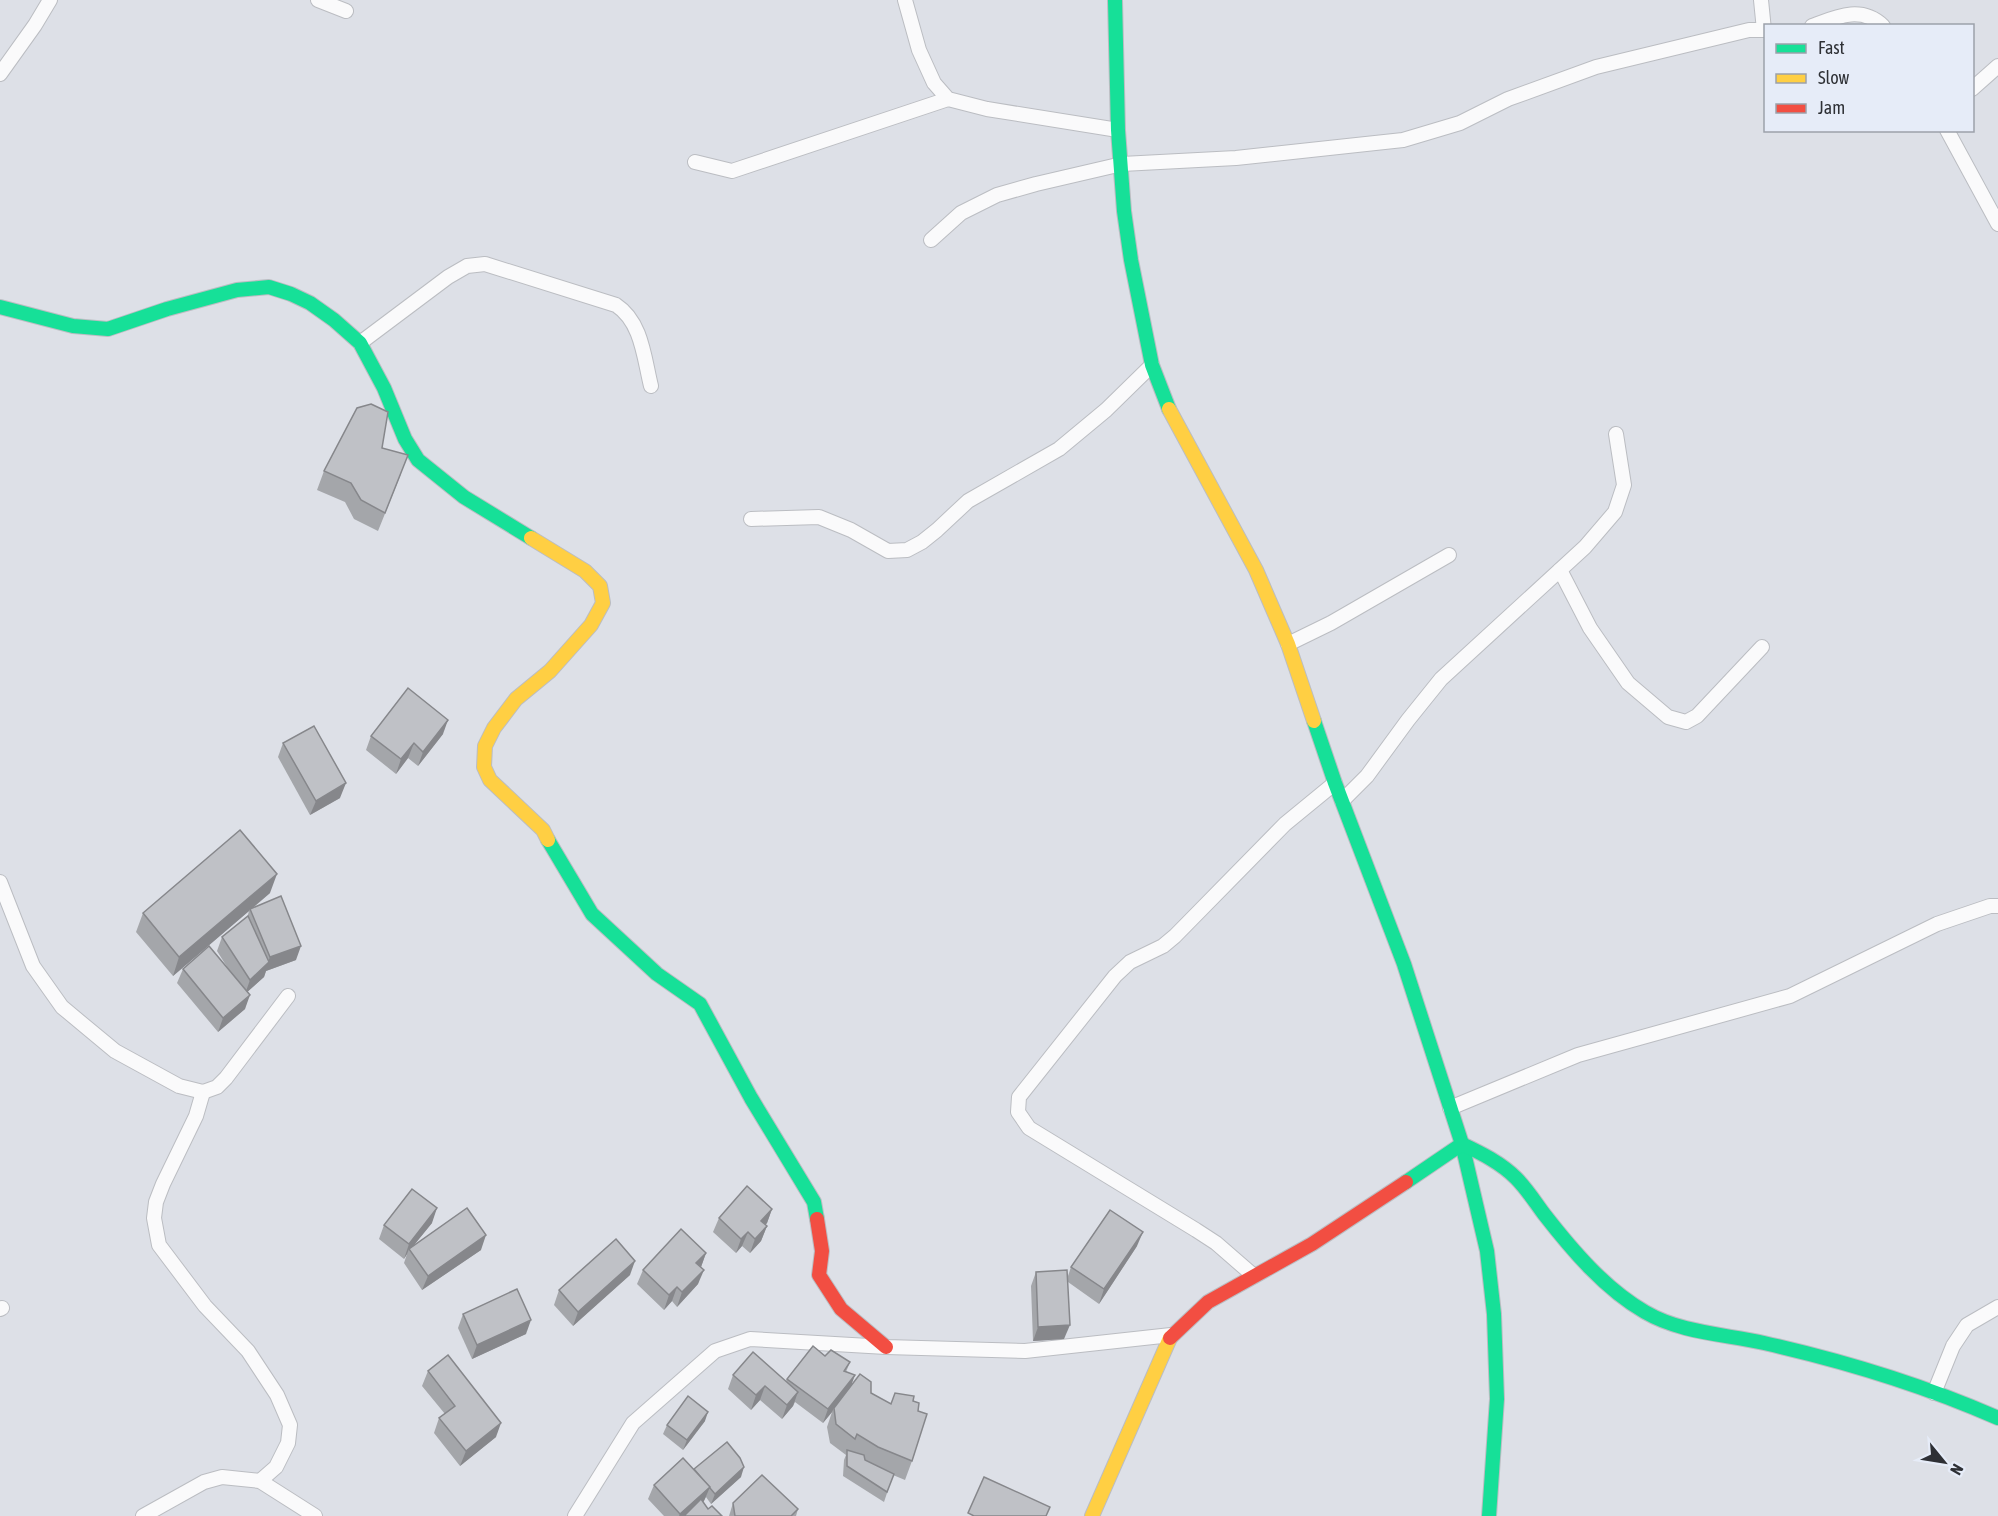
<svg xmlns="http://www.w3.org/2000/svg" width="1998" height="1516" viewBox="0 0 1998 1516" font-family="'Asap Condensed',sans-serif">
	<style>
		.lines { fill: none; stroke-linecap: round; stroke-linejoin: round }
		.street-casing { stroke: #bbbdc2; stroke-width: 16 }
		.fast-casing { stroke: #bbbdc2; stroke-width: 16 }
		.slow-casing { stroke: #bbbdc2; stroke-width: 16 }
		.jam-casing { stroke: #bbbdc2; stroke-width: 16 }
		.street { stroke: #fafafb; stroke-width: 14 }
		.fast { stroke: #16e098; stroke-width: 14 }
		.slow { stroke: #ffcf43; stroke-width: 14 }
		.jam { stroke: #f24e42; stroke-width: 14 }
		.wall { fill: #a4a6aa }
		.shaded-wall { fill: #86878b }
		.building { fill: #bfc1c6; stroke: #86878b; stroke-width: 1.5 }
	</style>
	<rect width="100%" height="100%" fill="#dde0e7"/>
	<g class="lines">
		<defs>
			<g id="street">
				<polyline points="318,0 346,11"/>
				<polyline points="905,0 919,50 934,83 948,99 987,109 1118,130"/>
				<polyline points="1761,0 1764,30"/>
				<path d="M 1812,26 C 1836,17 1861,5 1883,26"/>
				<polyline points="0,74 35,25 50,0"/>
				<polyline points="1972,89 1998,66"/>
				<polyline points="1947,130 1998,224"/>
				<polyline points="695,162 732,171 948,99"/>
				<polyline points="931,240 961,213 997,195 1036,184 1122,164 1236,158 1403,140 1460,123 1508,99 1596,67 1749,30 1766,30"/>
				<path d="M 360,343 L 448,277 L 467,266 L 485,264 L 616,305 C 642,322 644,358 651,386"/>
				<polyline points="751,519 819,517 851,530 888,551 907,550 922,542 937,530 968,501 1059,449 1106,410 1152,365"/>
				<polyline points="1560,570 1590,628 1628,683 1668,717 1686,722 1697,716 1762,647"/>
				<polyline points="1288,644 1331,623 1449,555"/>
				<polyline points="1342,801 1367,776 1408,720 1441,679 1585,547 1615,512 1624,485 1616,434"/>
				<polyline points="0,882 33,966 62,1007 115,1051 179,1086 203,1092 217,1087 226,1078 288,996"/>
				<polyline points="203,1092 196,1116 163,1184 156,1202 154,1218 159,1245 205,1306 248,1351 277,1395 290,1425 288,1443 276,1467 260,1481"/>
				<polyline points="1450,1108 1578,1055 1790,996 1937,924 1990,906 1998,906"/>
				<polyline points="1254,1276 1216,1243 1196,1230 1029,1128 1018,1112 1019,1097 1115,976 1130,962 1163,946 1175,936 1285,824 1335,783"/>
				<polyline points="0,1309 2,1308"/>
				<polyline points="1934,1393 1953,1346 1967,1325 1998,1307"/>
				<polyline points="143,1516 204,1482 222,1477 260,1481 315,1516"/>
				<polyline points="575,1516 633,1423 715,1351 750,1339 886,1347 1025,1351 1171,1335"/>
			</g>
			<g id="fast">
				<polyline points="1115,0 1118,130 1124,211 1131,260 1152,365 1169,409"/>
				<polyline points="0,307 73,326 108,329 167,309 237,290 269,287 291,294 310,303 334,320 360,343 384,388 405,439 418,460 464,497 531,538"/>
				<polyline points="1314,721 1335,783 1404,964 1462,1144 1487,1251 1494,1314 1497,1399 1489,1516"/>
				<polyline points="548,840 592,914 657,974 700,1004 751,1098 814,1202 817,1219"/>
				<path d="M 1406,1182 L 1462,1144 C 1481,1153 1501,1163 1516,1178 C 1527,1189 1535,1202 1544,1214 C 1572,1250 1605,1289 1645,1312 C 1681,1333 1724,1334 1764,1343 C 1844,1361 1923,1385 1998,1418"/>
			</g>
			<g id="slow">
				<polyline points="1169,409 1256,570 1288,644 1314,721"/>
				<polyline points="531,538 585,571 600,586 603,603 591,625 550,671 516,699 494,728 485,746 484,767 490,780 543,830 548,840"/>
				<polyline points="1092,1516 1170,1338"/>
			</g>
			<g id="jam">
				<polyline points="817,1219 822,1251 819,1275 841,1309 886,1347"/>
				<polyline points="1170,1338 1208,1302 1312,1244 1406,1182"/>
			</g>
		</defs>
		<use href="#street" class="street-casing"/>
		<use href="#fast" class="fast-casing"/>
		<use href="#slow" class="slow-casing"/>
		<use href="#jam" class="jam-casing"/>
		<use href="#street" class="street"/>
		<use href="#fast" class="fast"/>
		<use href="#slow" class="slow"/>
		<use href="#jam" class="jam"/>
	</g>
	<g class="wall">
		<polygon points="382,448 401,474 378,531 354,519 345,502 317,490 324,471"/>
		<polygon points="443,734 418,766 408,758 396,774 366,750 371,736"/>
		<polygon points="283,743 340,798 310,815 278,757"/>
		<polygon points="270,893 253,908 296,960 266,971 264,977 247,992 245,1009 218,1032 177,983 183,969 229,970 217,951 222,937 247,918 249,911 173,976 136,932 143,913"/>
		<polygon points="772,1209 767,1223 765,1225 767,1226 761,1241 750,1253 742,1246 736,1253 713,1232 719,1218"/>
		<polygon points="432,1223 414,1245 481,1250 422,1290 404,1263 407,1254 404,1259 379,1239 384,1225"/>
		<polygon points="1137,1246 1099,1304 1068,1282 1064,1339 1033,1341 1031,1286 1036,1272 1068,1276 1071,1267"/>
		<polygon points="706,1253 701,1267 698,1284 677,1307 672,1301 664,1310 637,1284 643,1270"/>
		<polygon points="630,1275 573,1326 554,1305 559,1290"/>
		<polygon points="463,1314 526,1334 472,1359 458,1328"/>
		<polygon points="825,1356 850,1362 846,1372 852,1384 871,1393 891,1404 913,1401 912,1461 905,1480 893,1475 884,1502 843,1476 844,1460 846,1455 830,1443 827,1427 832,1412 823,1423 795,1402 793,1406 782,1419 760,1400 751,1410 728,1389 733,1375 786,1381 787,1379"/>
		<polygon points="428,1371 496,1437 460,1466 434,1433 439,1418 445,1414 422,1386"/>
		<polygon points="705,1421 683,1450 663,1434 667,1425"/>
		<polygon points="694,1469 741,1477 711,1504 706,1497 703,1502 708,1509 722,1516 664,1516 648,1499 654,1485 694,1470"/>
		<polygon points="733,1503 798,1509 796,1516 729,1516"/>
	</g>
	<g class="shaded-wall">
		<polygon points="448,720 443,734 418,766 423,752"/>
		<polygon points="414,743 408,758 396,774 401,759"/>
		<polygon points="346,783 340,798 310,815 316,801"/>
		<polygon points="277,874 270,893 250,910 250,909 249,911 173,976 179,957"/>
		<polygon points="301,946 296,960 266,971 264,977 245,994 250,980 267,964 270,957"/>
		<polygon points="250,995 245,1009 218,1032 223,1018"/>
		<polygon points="437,1208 432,1223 410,1250 409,1249 407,1254 404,1259 409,1244"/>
		<polygon points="772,1209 767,1223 756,1235 761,1221"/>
		<polygon points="767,1226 761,1241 750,1253 755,1239"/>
		<polygon points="748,1232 742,1246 736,1253 741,1239"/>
		<polygon points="1143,1232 1137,1246 1099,1304 1104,1289"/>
		<polygon points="486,1235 481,1250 422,1290 428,1276"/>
		<polygon points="706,1253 701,1267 696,1263"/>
		<polygon points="635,1261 630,1275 573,1326 578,1312"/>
		<polygon points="704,1270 698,1284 677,1307 682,1292"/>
		<polygon points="677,1287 672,1301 664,1310 669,1295"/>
		<polygon points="531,1320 526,1334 472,1359 477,1345"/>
		<polygon points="1070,1325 1064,1339 1033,1341 1038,1327"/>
		<polygon points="855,1375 850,1389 834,1408 832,1412 823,1423 828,1409"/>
		<polygon points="765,1386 760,1400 751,1410 756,1395"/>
		<polygon points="798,1392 793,1406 782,1419 787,1405"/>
		<polygon points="708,1412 705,1421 683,1450 687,1440"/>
		<polygon points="501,1423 496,1437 460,1466 466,1451"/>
		<polygon points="744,1467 741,1477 711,1504 715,1494"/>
		<polygon points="710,1487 704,1501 688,1516 679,1516 680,1514"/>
	</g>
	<g class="building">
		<polygon points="371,404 388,412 382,448 408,455 385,513 361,500 351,483 324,471 357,408"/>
		<polygon points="408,688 448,720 423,752 414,743 401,759 371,736"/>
		<polygon points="314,726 346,783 316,801 283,743"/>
		<polygon points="240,830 277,874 179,957 143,913"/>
		<polygon points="281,896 301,946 270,957 250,909"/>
		<polygon points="248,916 269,962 250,980 222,937"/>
		<polygon points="209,946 250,995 223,1018 183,969"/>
		<polygon points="747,1186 772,1209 761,1221 767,1226 755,1239 748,1232 741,1239 719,1218"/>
		<polygon points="412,1189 437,1208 409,1244 384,1225"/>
		<polygon points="467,1208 486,1235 428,1276 409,1249"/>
		<polygon points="1110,1210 1143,1232 1104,1289 1071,1267"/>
		<polygon points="681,1229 706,1253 696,1263 704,1270 682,1292 677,1287 669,1295 643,1270"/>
		<polygon points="616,1239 635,1261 578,1312 559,1290"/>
		<polygon points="1067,1270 1070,1325 1038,1327 1036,1272"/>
		<polygon points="517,1289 531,1320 477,1345 463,1314"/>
		<polygon points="813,1346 825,1356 831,1350 850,1362 844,1371 855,1375 828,1409 787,1379"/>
		<polygon points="753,1352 798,1392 787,1405 765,1386 756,1395 733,1375"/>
		<polygon points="448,1355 501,1423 466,1451 439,1418 455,1406 428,1371"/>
		<polygon points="860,1374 871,1382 871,1393 891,1404 895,1393 914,1396 913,1401 919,1403 918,1411 927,1414 912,1461 878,1447 857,1434 855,1439 836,1424 834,1408"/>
		<polygon points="688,1396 708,1412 687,1440 667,1425"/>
		<polygon points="727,1442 740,1458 744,1467 715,1494 694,1469"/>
		<polygon points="847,1450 864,1455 865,1460 894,1474 887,1492 847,1466"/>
		<polygon points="683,1458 710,1487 680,1514 654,1485"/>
		<polygon points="762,1475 798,1509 791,1516 735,1516 733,1503"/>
		<polygon points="984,1477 1050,1507 1046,1516 974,1516 968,1513"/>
		<polygon points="701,1499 708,1509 712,1506 722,1516 684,1516"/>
	</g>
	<rect x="1764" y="24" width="210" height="108" fill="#e6ecf8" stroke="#9ca1aa" stroke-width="1.5"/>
	<rect x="1776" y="44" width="30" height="9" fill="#16e098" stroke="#9ca1aa" stroke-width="1.5"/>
	<text x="1818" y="54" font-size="18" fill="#2e3035">Fast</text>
	<rect x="1776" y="74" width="30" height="9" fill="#ffcf43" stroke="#9ca1aa" stroke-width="1.5"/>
	<text x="1818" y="84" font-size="18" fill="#2e3035">Slow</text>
	<rect x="1776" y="104" width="30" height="9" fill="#f24e42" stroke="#9ca1aa" stroke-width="1.5"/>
	<text x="1818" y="114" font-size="18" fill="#2e3035">Jam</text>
	<g transform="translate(1944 1462) rotate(120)" stroke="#e6ecf8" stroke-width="4.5" paint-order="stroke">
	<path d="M0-4.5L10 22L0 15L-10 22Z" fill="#2e3035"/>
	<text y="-9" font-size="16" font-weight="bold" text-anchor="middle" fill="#2e3035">N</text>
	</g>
</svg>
